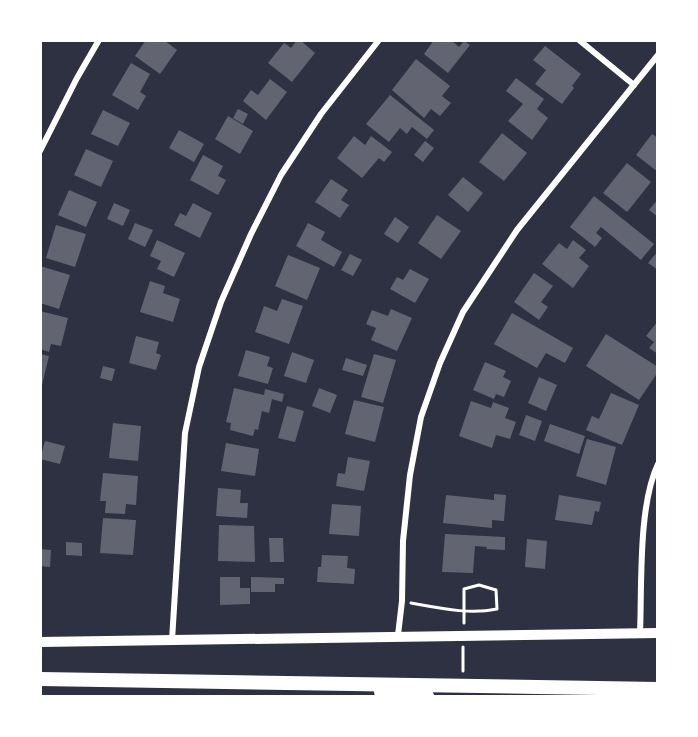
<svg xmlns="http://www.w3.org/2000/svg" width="698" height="737" viewBox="0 0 698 737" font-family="Inter,sans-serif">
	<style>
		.building { fill: #626471 }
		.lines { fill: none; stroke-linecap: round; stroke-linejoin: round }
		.path { stroke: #fff; stroke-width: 3 }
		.minor { stroke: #fff; stroke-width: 6 }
		.secondary { stroke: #fff; stroke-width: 10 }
		.motorway { stroke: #fff; stroke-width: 14 }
	</style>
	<rect width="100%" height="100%" fill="#2d3142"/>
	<g class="building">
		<polygon points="146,40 164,40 177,50 160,74 135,56"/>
		<polygon points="297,40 300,40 315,53 292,82 268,63 284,43 291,48"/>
		<polygon points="434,40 451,40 459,47 464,41 470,45 448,73 424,54"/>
		<polygon points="545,46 581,74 572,86 574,88 562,104 535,84 546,70 533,60"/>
		<polygon points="416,59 450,86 442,96 451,103 440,116 431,109 424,118 392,90"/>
		<polygon points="131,63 150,74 140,92 146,96 138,110 112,95"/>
		<polygon points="516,78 544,99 537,109 548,118 532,140 508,121 523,104 506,91"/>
		<polygon points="270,79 287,92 266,120 243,101 251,90 258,95"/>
		<polygon points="390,95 434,130 427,139 412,127 407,134 400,128 389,142 366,124"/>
		<polygon points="238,109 248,114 243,124 233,118"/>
		<polygon points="103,110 130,123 118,146 91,134"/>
		<polygon points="228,116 253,131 240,154 215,139"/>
		<polygon points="179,130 204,144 194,162 169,148"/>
		<polygon points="502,133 527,153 504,181 479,162"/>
		<polygon points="652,134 658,138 658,172 636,155"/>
		<polygon points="354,136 365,145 371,136 392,152 384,162 379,158 362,178 337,158"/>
		<polygon points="425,141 434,148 423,162 414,155"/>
		<polygon points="86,149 113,161 101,187 74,175"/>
		<polygon points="203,155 223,166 218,176 226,180 218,195 190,180"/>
		<polygon points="627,163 651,182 627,212 603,193"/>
		<polygon points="463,177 483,193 468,212 448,195"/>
		<polygon points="331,179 348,190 341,200 349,205 340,218 315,202"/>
		<polygon points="69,190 97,202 86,227 58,215"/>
		<polygon points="594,196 654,244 641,260 601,227 596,233 602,238 595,247 570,227"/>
		<polygon points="658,199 658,217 649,210"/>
		<polygon points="114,203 130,210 123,226 107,219"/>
		<polygon points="193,203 212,213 200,238 174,225 180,213 186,216"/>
		<polygon points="437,215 461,231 441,259 418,243"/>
		<polygon points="395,217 409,227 398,243 384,234"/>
		<polygon points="135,223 153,230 145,247 128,239"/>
		<polygon points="308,223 325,232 321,240 342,252 334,267 296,246"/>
		<polygon points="56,225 86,234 75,267 46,258"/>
		<polygon points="157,240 185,253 174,277 157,269 161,261 150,256"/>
		<polygon points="573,240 586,250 579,258 589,266 573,288 542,264 559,243 567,249"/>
		<polygon points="658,251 658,270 648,263"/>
		<polygon points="350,254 362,260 353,276 341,270"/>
		<polygon points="288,255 320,268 307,300 275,286"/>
		<polygon points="40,266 70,275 59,309 40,303"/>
		<polygon points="410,269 429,279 415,303 390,289 397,277 403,280"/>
		<polygon points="534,273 553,286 541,302 548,307 539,320 514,302"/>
		<polygon points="150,281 165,286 163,293 180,299 173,322 140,312"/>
		<polygon points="282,299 303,306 289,344 255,332 264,306 277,311"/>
		<polygon points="391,309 412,318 397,351 371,340 376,328 366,324 372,310 388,316"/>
		<polygon points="40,311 68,318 61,346 51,344 49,352 40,349"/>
		<polygon points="512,313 573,348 565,363 546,353 537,368 494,344"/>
		<polygon points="658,321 658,354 649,348 654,342 646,336"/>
		<polygon points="606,334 658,367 658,372 639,400 586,366"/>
		<polygon points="136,336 159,342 156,353 161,355 156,370 129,363"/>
		<polygon points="246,350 270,357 267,366 273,368 268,384 238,376"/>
		<polygon points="292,352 314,360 306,383 284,376"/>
		<polygon points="40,354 49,356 41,389 40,389"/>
		<polygon points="374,354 396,360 383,403 361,397"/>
		<polygon points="346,358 367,365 363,376 342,370"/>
		<polygon points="485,362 506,371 503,377 511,381 504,397 496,394 494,399 473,390"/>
		<polygon points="103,366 115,369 112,381 100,378"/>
		<polygon points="539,377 557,385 546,411 528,403"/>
		<polygon points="234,388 264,395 265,389 284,394 282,402 272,399 269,413 262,411 258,430 255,429 253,436 230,430 231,423 226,422"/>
		<polygon points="319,388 337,395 330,413 312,406"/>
		<polygon points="611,393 639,405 622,445 586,430 592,416 599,419"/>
		<polygon points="354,400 384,407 375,442 345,434"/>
		<polygon points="471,401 491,408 493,402 509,408 505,418 516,422 510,439 496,435 492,448 459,436"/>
		<polygon points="287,406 304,411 295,442 278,438"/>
		<polygon points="526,415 542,421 535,441 519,435"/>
		<polygon points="113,423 141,426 138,461 109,458"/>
		<polygon points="550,424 585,436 579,454 544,441"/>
		<polygon points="587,439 616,447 606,485 576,476"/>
		<polygon points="45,441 65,446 60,464 40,459"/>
		<polygon points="226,443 259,449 255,476 221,471"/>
		<polygon points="348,457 370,461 364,491 336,486 338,473 345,474"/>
		<polygon points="103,473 138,476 136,505 126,504 125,514 105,513 106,501 100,501"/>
		<polygon points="218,488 241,490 240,503 248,503 247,518 216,516"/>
		<polygon points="494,494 506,495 504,521 492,520 492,528 443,523 446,495 494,500"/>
		<polygon points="559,495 601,502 599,512 595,511 592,525 555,520"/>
		<polygon points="332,504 361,506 359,536 329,534"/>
		<polygon points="103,518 136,520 133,555 100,553"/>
		<polygon points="219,525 254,526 255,562 218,561"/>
		<polygon points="445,534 505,537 505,550 486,549 487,547 475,546 473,573 442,572"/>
		<polygon points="269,538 283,538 284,562 270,562"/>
		<polygon points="527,539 547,541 545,569 525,567"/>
		<polygon points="66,542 82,543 82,556 66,555"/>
		<polygon points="40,549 51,550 50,567 40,566"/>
		<polygon points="322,555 348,556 347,568 355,569 354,584 317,582 318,567 321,567"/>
		<polygon points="220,577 240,577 240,588 250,588 250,604 220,605"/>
		<polygon points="251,577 284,578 284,584 275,584 275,592 251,592"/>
	</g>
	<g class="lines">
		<g class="path">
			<path d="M 411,603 C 439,608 469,615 497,609 L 496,590 L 479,585 L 464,589 L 464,623"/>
			<polyline points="463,671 463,647"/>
		</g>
		<g class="minor">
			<polyline points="579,40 634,85"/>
			<polyline points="40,151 77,78 99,40"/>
			<path d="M 640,633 C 642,585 638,506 658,464"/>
			<polyline points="398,635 402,601 403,541 410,475 421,417 440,363 463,312 517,230 658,55"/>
			<polyline points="172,640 185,433 199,367 221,302 251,234 281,175 321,114 379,40"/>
		</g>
		<polyline class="secondary" points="40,642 658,633"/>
		<g class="motorway">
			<polyline points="40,679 658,689"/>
			<polyline points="381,692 427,696"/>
		</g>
	</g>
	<rect width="698" height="737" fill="none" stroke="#ffffff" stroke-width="84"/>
</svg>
